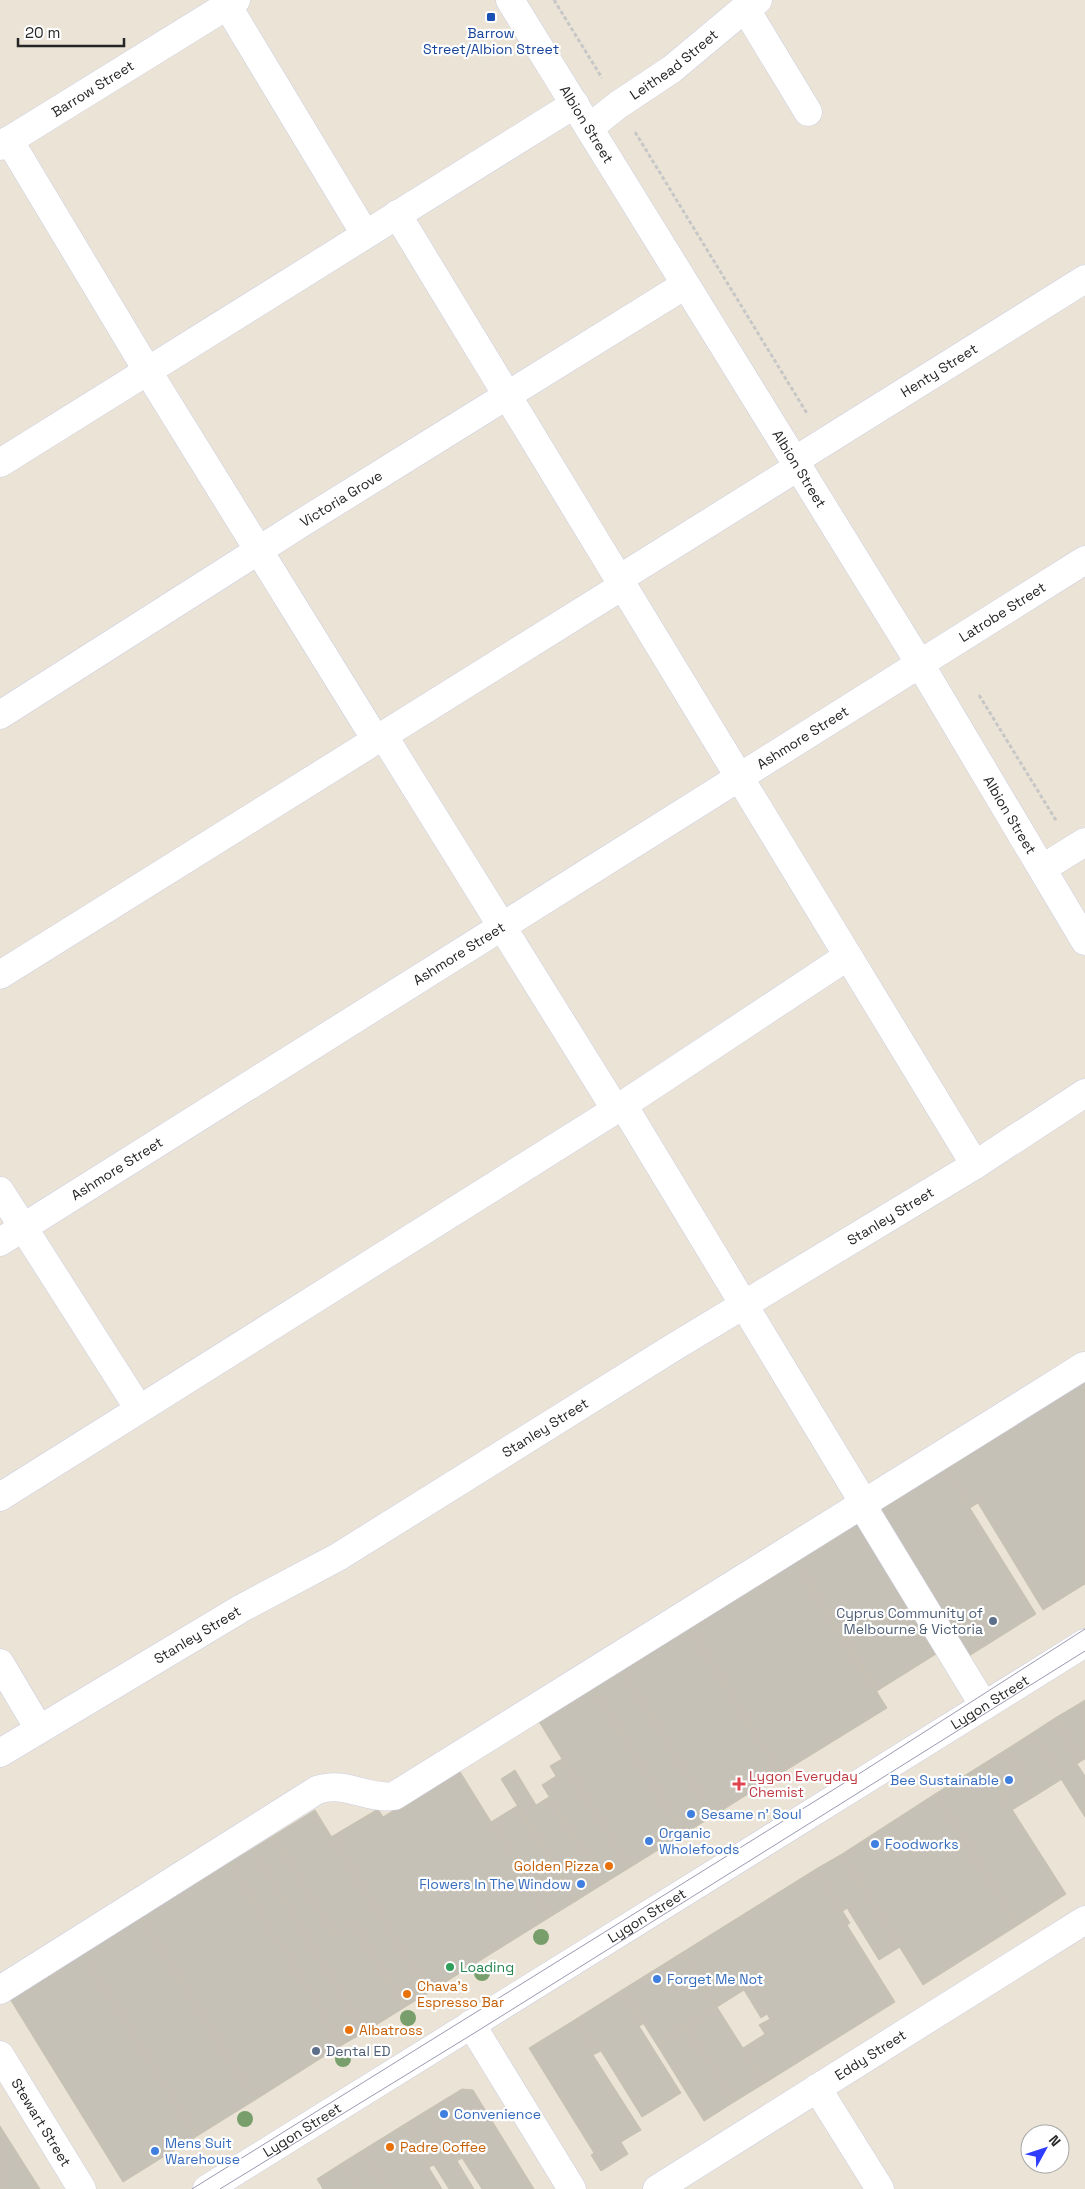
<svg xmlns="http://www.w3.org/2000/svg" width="1085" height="2189" viewBox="0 0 1085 2189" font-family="'Space Grotesk',sans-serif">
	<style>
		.building { fill: #c6c1b6; stroke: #c6c1b0 }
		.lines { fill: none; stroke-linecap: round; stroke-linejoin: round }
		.minor-casing { stroke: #cbcde2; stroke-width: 29 }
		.path { stroke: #c7c7c7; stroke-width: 3; stroke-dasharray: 4 2.5; stroke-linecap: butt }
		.minor { stroke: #fff; stroke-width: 28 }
		.tram { stroke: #999ab3; stroke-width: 1 }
		.tree { fill: #789f6b }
		.transit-dot { fill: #1a4fb4; stroke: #fff; stroke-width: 2 }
		.service-dot { fill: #5c6f8a; stroke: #fff; stroke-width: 2 }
		.shop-dot { fill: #3f7fe0; stroke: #fff; stroke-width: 2 }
		.health-dot { fill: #e0444e; stroke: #fff; stroke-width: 2 }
		.food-dot { fill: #e8710a; stroke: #fff; stroke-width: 2 }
		.leisure-dot { fill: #2e9e5b; stroke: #fff; stroke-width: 2 }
		.labels { text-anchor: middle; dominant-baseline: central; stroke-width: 4.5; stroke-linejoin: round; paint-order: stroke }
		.transit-label { font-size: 14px; fill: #164399; stroke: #fff }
		.street-label { font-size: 14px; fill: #262626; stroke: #fff }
		.service-label { font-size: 14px; fill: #4e5e75; stroke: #fff; text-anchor: end }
		.health-label { font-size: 14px; fill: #be3a42; stroke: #fff; text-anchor: start }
		.shop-label { font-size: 14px; fill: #366cbe; stroke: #fff; text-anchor: start }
		.food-label { font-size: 14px; fill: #c56008; stroke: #fff; text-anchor: start }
		.leisure-label { font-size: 14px; fill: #27864d; stroke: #fff; text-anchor: start }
	</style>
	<rect width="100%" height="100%" fill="#ebe4d6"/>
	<g class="building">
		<polygon points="1085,1381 1085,1584 1043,1610 978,1503 970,1508 945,1468"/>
		<polygon points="945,1468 1036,1614 969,1656 878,1509"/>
		<polygon points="863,1519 944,1649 877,1691 795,1561"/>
		<polygon points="795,1561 887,1708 780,1774 689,1626"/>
		<polygon points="689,1626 780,1774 713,1816 621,1669"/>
		<polygon points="621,1669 713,1816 684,1834 592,1687"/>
		<polygon points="592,1687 684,1834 629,1868 538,1720"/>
		<polygon points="1085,1700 1085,1718 1077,1705"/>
		<polygon points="1077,1705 1085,1718 1085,1759 1081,1761 1055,1718"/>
		<polygon points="1055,1718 1081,1761 1077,1764 1085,1776 1085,1817 1032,1733"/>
		<polygon points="1032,1733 1062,1779 1035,1796 1007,1749"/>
		<polygon points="1007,1749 1035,1796 1012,1810 983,1764"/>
		<polygon points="562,1759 629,1868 603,1884 542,1785 556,1776 550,1766"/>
		<polygon points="983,1764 1066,1894 1018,1925 935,1794"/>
		<polygon points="459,1770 550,1917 428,1993 331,1837 378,1809 383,1817"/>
		<polygon points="515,1770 536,1805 549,1797 603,1884 576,1901 501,1779"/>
		<polygon points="935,1794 1018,1925 923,1985 842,1854"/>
		<polygon points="517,1806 576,1901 550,1917 491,1822"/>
		<polygon points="315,1810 428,1993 405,2007 354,1923 334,1935 273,1836"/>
		<polygon points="273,1836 334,1935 354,1923 405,2007 365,2032 252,1849"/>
		<polygon points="252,1849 365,2032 342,2045 229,1863"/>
		<polygon points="842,1854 900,1947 879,1960 847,1908 842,1912 816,1869"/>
		<polygon points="229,1863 342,2045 255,2100 141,1917"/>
		<polygon points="816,1869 850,1923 847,1925 895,2002 765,2083 743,2048 765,2034 759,2025 770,2019 767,2014 761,2018 744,1990 717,2007 683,1952"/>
		<polygon points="141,1917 255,2100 197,2136 83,1954"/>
		<polygon points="683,1952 717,2007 657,2045 622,1990"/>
		<polygon points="83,1954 197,2136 123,2182 10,1999"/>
		<polygon points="622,1990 643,2024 639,2026 681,2093 642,2117 601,2051 597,2053 576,2019"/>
		<polygon points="717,2007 765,2083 734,2102 686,2026"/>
		<polygon points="576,2019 597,2053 593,2055 641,2130 621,2142 628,2154 601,2171 591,2155 594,2153 529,2048"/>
		<polygon points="686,2026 734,2102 704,2121 657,2045"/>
		<polygon points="462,2089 473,2090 534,2189 482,2189 462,2158 457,2161 426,2111"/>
		<polygon points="426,2111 457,2161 474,2189 449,2189 434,2165 431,2166 405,2124"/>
		<polygon points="405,2124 431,2166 429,2168 442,2189 388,2189 363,2150"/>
		<polygon points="0,2126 40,2189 0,2189"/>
		<polygon points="363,2150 388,2189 358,2189 342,2163"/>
		<polygon points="342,2163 358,2189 323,2189 317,2179"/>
	</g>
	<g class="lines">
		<defs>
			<g id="minor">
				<path id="s1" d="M 510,0 L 920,664 L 1085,941"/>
				<polyline points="227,5 365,234"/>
				<polyline points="745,8 808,112"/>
				<path id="s2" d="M 589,128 L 618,105 L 672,69 L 745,8 L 758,0"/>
				<polyline points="9,140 147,370 376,740"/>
				<path id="s3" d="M 0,146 L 236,0"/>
				<polyline points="397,214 975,1165"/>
				<path id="s4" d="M 794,461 L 1085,279"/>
				<polyline points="0,463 575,104"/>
				<polyline points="619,579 798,467"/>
				<path id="s5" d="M 0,715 L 300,524 L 685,285"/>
				<polyline points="383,735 616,1110"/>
				<polyline points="1043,868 1085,842"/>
				<polyline points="0,975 624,585"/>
				<polyline points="623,1105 856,1490 868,1515 984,1706"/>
				<polyline points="0,1191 139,1409"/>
				<path id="s6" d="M 0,1242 L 1085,560"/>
				<polyline points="0,1497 623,1105 848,956"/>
				<polyline points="0,1663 39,1729"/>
				<path id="s7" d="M 0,1753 L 242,1608 L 338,1557 L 674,1347 L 975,1165 L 1085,1093"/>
				<path d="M 0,1990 L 317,1790 C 345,1780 367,1800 394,1796 L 1084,1366"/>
				<polyline points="471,2024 572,2189"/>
				<path id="s8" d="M 0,2055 L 82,2189"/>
				<polyline points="817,2088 880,2189"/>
				<path id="s9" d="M 207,2189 L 1085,1643"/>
				<path id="s10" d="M 657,2189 L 1085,1920"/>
			</g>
		</defs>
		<use href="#minor" class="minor-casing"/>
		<g class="path">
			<polyline points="554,0 602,78"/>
			<polyline points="635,132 808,415"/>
			<polyline points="979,695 1057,822"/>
		</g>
		<use href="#minor" class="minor"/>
		<g class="tram">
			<polyline points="192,2189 865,1770 1085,1629"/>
			<polyline points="220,2189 476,2032 1085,1651"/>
		</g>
	</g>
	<g class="tree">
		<circle cx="541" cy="1937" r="8"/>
		<circle cx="482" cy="1973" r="8"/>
		<circle cx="408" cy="2018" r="8"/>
		<circle cx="343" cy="2059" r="8"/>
		<circle cx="245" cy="2119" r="8"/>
	</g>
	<rect class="transit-dot" x="486" y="12" width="10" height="10" rx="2.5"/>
	<g class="service-dot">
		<circle cx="993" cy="1621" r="5"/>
		<circle cx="316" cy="2051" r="5"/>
	</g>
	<g class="shop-dot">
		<circle cx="1009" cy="1780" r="5"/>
		<circle cx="691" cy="1814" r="5"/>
		<circle cx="649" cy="1841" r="5"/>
		<circle cx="875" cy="1844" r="5"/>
		<circle cx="581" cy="1884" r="5"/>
		<circle cx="657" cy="1979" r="5"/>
		<circle cx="444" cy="2114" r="5"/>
		<circle cx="155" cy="2151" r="5"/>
	</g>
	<path class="health-dot" d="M736.5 1776.5h5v5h5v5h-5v5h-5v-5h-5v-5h5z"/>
	<g class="food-dot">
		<circle cx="609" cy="1866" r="5"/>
		<circle cx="407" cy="1994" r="5"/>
		<circle cx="349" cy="2030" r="5"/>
		<circle cx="390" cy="2147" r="5"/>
	</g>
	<circle class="leisure-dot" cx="450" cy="1967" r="5"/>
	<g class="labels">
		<g class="transit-label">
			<text x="491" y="33">Barrow<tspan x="491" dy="16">Street/Albion Street</tspan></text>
		</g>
		<g class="street-label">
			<text stroke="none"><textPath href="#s2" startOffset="106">Leithead Street</textPath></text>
			<text stroke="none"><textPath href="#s3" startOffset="109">Barrow Street</textPath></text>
			<text stroke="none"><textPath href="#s1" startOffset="146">Albion Street</textPath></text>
			<text stroke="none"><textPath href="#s4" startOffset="171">Henty Street</textPath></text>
			<text stroke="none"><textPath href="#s1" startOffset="551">Albion Street</textPath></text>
			<text stroke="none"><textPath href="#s5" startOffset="404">Victoria Grove</textPath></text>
			<text stroke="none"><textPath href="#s6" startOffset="1184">Latrobe Street</textPath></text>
			<text stroke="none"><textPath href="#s6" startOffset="948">Ashmore Street</textPath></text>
			<text stroke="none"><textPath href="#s1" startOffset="956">Albion Street</textPath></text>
			<text stroke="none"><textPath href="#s6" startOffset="542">Ashmore Street</textPath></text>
			<text stroke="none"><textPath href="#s6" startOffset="138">Ashmore Street</textPath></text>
			<text stroke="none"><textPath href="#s7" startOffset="1040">Stanley Street</textPath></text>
			<text stroke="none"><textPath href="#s7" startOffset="635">Stanley Street</textPath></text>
			<text stroke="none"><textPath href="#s7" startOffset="230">Stanley Street</textPath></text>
			<text stroke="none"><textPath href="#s9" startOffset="922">Lygon Street</textPath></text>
			<text stroke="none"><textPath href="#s9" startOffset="518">Lygon Street</textPath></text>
			<text stroke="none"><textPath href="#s10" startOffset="252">Eddy Street</textPath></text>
			<text stroke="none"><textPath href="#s8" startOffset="79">Stewart Street</textPath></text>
			<text stroke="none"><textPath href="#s9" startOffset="112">Lygon Street</textPath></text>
		</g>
		<g class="service-label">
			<text x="983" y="1613">Cyprus Community of<tspan x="983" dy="16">Melbourne &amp; Victoria</tspan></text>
			<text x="326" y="2051" text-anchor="start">Dental ED</text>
		</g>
		<g class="health-label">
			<text x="749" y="1776">Lygon Everyday<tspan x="749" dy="16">Chemist</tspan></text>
		</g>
		<g class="shop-label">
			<text x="999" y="1780" text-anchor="end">Bee Sustainable</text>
			<text x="701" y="1814">Sesame n' Soul</text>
			<text x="659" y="1833">Organic<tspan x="659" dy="16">Wholefoods</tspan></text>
			<text x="885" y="1844">Foodworks</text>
			<text x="571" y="1884" text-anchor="end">Flowers In The Window</text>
			<text x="667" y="1979">Forget Me Not</text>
			<text x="454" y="2114">Convenience</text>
			<text x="165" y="2143">Mens Suit<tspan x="165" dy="16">Warehouse</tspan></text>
		</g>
		<g class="food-label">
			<text x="599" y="1866" text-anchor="end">Golden Pizza</text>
			<text x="417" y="1986">Chava's<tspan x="417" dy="16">Espresso Bar</tspan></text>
			<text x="359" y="2030">Albatross</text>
			<text x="400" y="2147">Padre Coffee</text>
		</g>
		<g class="leisure-label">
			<text x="460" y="1967">Loading</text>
		</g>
	</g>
	<g transform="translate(1045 2149) rotate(50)"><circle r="24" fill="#ffffff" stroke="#a8a8a8"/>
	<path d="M0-4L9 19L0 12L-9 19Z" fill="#2f3dff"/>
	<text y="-8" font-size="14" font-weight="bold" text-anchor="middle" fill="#262626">N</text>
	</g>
	<path d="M18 38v8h106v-8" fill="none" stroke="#262626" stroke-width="2.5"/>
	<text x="25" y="38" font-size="15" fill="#262626" stroke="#ffffff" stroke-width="4" paint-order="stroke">20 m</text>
</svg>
